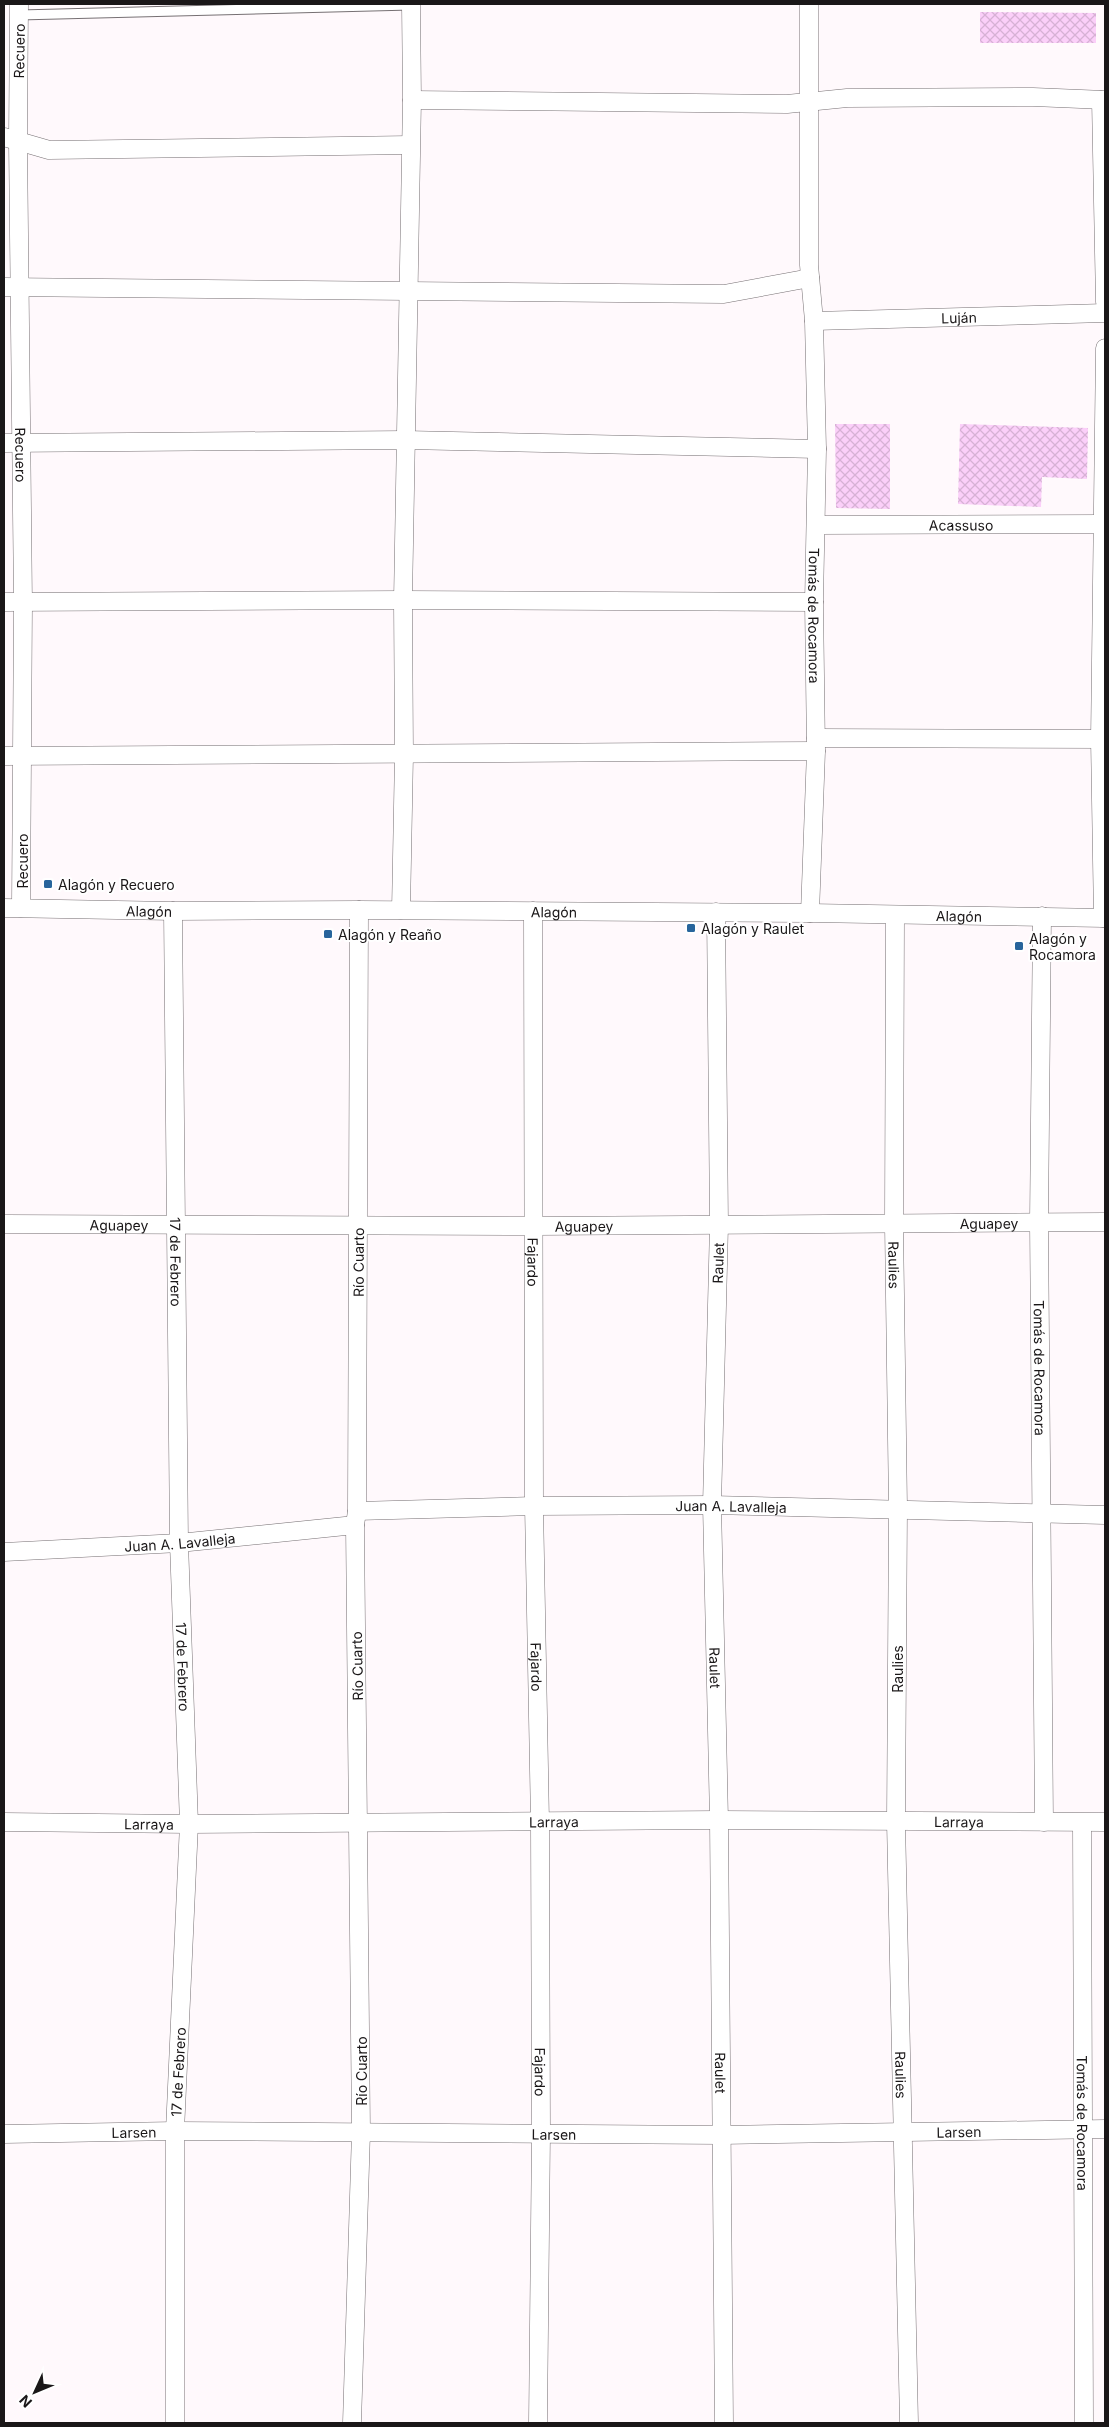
<svg xmlns="http://www.w3.org/2000/svg" width="1109" height="2427" viewBox="0 0 1109 2427" font-family="Inter,sans-serif">
	<style>
		.building { fill: url(#building-cross-hatch) }
		.lines { fill: none; stroke-linecap: round; stroke-linejoin: round }
		.lane-casing { stroke: #767073; stroke-width: 11 }
		.street-casing { stroke: #767073; stroke-width: 19 }
		.lane { stroke: #fff; stroke-width: 9 }
		.street { stroke: #fff; stroke-width: 18 }
		.poi-dot { fill: #28659c; stroke: #fff; stroke-width: 2 }
		.labels { text-anchor: middle; dominant-baseline: central; stroke-width: 4; stroke-linejoin: round; paint-order: stroke }
		.street-label { font-size: 14px; fill: #1a1718; stroke: #fff }
		.poi-label { font-size: 14px; fill: #1a1718; stroke: #fff; text-anchor: start }
	</style>
	<defs>
		<pattern id="building-cross-hatch" width="8" height="8" patternUnits="userSpaceOnUse" patternTransform="scale(1.25)"><rect width="8" height="8" fill="#fbcff9"/><path d="M0 0l8 8M0 8l8-8" fill="none" stroke="#d7b1d5"/></pattern>
	</defs>
	<rect width="100%" height="100%" fill="#fff9fc"/>
	<g class="building">
		<polygon points="980,12 1096,13 1096,43 980,43"/>
		<polygon points="835,424 890,424 890,509 836,508"/>
		<polygon points="960,424 1088,428 1087,479 1042,477 1041,507 958,504"/>
	</g>
	<g class="lines">
		<defs>
			<polyline id="lane" points="19,15 411,5"/>
			<g id="street">
				<path id="s1" d="M 19,4 L 18,141 L 23,603 L 21,908"/>
				<path id="s2" d="M 809,4 L 809,265 L 814,321 L 817,449 L 814,602 L 816,751 L 810,913"/>
				<polyline points="412,100 787,104 847,98 1033,97 1105,100"/>
				<polyline points="1101,100 1105,302"/>
				<polyline points="4,137 49,150 410,145"/>
				<polyline points="4,287 724,294 810,278"/>
				<path id="s3" d="M 814,321 L 1105,313"/>
				<polyline points="4,443 406,440 817,449"/>
				<path id="s4" d="M 817,525 L 1105,524"/>
				<polyline points="4,602 403,600 814,602"/>
				<polyline points="816,738 1105,739"/>
				<polyline points="4,756 816,751"/>
				<path id="s5" d="M 4,908 L 173,911 L 359,910 L 810,913 L 1105,918"/>
				<polyline points="401,910 404,755 403,600 412,100 411,4"/>
				<path id="s6" d="M 173,911 L 179,1543 L 189,1824 L 175,2131 L 175,2423"/>
				<path id="s7" d="M 533,911 L 534,1506 L 540,1822 L 541,2133 L 538,2423"/>
				<path id="s8" d="M 716,912 L 719,1225 L 712,1505 L 719,1820 L 724,2423"/>
				<path id="s9" d="M 895,916 L 894,1225 L 898,1508 L 896,1822 L 909,2423"/>
				<path id="s10" d="M 1042,916 L 1039,1222 L 1044,1822"/>
				<polyline points="1103,918 1100,739 1105,348"/>
				<path id="s11" d="M 4,1224 L 535,1226 L 1105,1222"/>
				<path id="s12" d="M 357,1511 L 534,1506 L 712,1505 L 1105,1515"/>
				<path id="s13" d="M 4,1552 L 179,1543 L 355,1525"/>
				<path id="s14" d="M 4,1822 L 189,1824 L 719,1820 L 1105,1822"/>
				<path id="s15" d="M 1082,1823 L 1084,2423"/>
				<path id="s16" d="M 4,2134 L 175,2131 L 722,2135 L 1105,2129"/>
				<path id="s17" d="M 352,2423 L 361,2132 L 355,1525 L 357,1511 L 359,910"/>
			</g>
		</defs>
		<use href="#lane" class="lane-casing"/>
		<use href="#street" class="street-casing"/>
		<use href="#lane" class="lane"/>
		<use href="#street" class="street"/>
	</g>
	<g class="poi-dot">
		<rect x="43" y="879" width="10" height="10" rx="2.5"/>
		<rect x="686" y="923" width="10" height="10" rx="2.5"/>
		<rect x="323" y="929" width="10" height="10" rx="2.5"/>
		<rect x="1014" y="941" width="10" height="10" rx="2.5"/>
	</g>
	<g class="labels">
		<g class="street-label">
			<text transform="translate(19 51) rotate(-89)">Recuero</text>
			<text stroke="none"><textPath href="#s3" startOffset="145">Luján</textPath></text>
			<text stroke="none"><textPath href="#s1" startOffset="451">Recuero</textPath></text>
			<text stroke="none"><textPath href="#s4" startOffset="144">Acassuso</textPath></text>
			<text stroke="none"><textPath href="#s2" startOffset="612">Tomás de Rocamora</textPath></text>
			<text transform="translate(22 861) rotate(-90)">Recuero</text>
			<text stroke="none"><textPath href="#s5" startOffset="145">Alagón</textPath></text>
			<text stroke="none"><textPath href="#s5" startOffset="550">Alagón</textPath></text>
			<text stroke="none"><textPath href="#s5" startOffset="955">Alagón</textPath></text>
			<text stroke="none"><textPath href="#s11" startOffset="985">Aguapey</textPath></text>
			<text stroke="none"><textPath href="#s11" startOffset="115">Aguapey</textPath></text>
			<text stroke="none"><textPath href="#s11" startOffset="580">Aguapey</textPath></text>
			<text stroke="none"><textPath href="#s6" startOffset="351">17 de Febrero</textPath></text>
			<text stroke="none"><textPath href="#s17" startOffset="1161">Río Cuarto</textPath></text>
			<text stroke="none"><textPath href="#s7" startOffset="351">Fajardo</textPath></text>
			<text transform="translate(718 1263) rotate(-88)">Raulet</text>
			<text stroke="none"><textPath href="#s9" startOffset="349">Raulies</textPath></text>
			<text stroke="none"><textPath href="#s10" startOffset="452">Tomás de Rocamora</textPath></text>
			<text stroke="none"><textPath href="#s12" startOffset="374">Juan A. Lavalleja</textPath></text>
			<text stroke="none"><textPath href="#s13" startOffset="176">Juan A. Lavalleja</textPath></text>
			<text transform="translate(357 1666) rotate(-91)">Río Cuarto</text>
			<text stroke="none"><textPath href="#s6" startOffset="756">17 de Febrero</textPath></text>
			<text stroke="none"><textPath href="#s7" startOffset="756">Fajardo</textPath></text>
			<text stroke="none"><textPath href="#s8" startOffset="756">Raulet</textPath></text>
			<text transform="translate(897 1669) rotate(-90)">Raulies</text>
			<text stroke="none"><textPath href="#s14" startOffset="550">Larraya</textPath></text>
			<text stroke="none"><textPath href="#s14" startOffset="955">Larraya</textPath></text>
			<text stroke="none"><textPath href="#s14" startOffset="145">Larraya</textPath></text>
			<text transform="translate(361 2071) rotate(-90)">Río Cuarto</text>
			<text transform="translate(178 2072) rotate(-87)">17 de Febrero</text>
			<text stroke="none"><textPath href="#s7" startOffset="1161">Fajardo</textPath></text>
			<text stroke="none"><textPath href="#s8" startOffset="1161">Raulet</textPath></text>
			<text stroke="none"><textPath href="#s9" startOffset="1159">Raulies</textPath></text>
			<text stroke="none"><textPath href="#s15" startOffset="300">Tomás de Rocamora</textPath></text>
			<text stroke="none"><textPath href="#s16" startOffset="130">Larsen</textPath></text>
			<text stroke="none"><textPath href="#s16" startOffset="955">Larsen</textPath></text>
			<text stroke="none"><textPath href="#s16" startOffset="550">Larsen</textPath></text>
		</g>
		<g class="poi-label">
			<text x="58" y="884">Alagón y Recuero</text>
			<text x="701" y="928">Alagón y Raulet</text>
			<text x="338" y="934">Alagón y Reaño</text>
			<text x="1029" y="938">Alagón y<tspan x="1029" dy="16">Rocamora</tspan></text>
		</g>
	</g>
	<rect width="1109" height="2427" fill="none" stroke="#1a1718" stroke-width="10"/>
	<g transform="translate(35 2392) rotate(226)" stroke="#ffffff" stroke-width="4" paint-order="stroke">
	<path d="M0-4L9 19L0 12L-9 19Z" fill="#1a1718"/>
	<text y="-8" font-size="14" font-weight="bold" text-anchor="middle" fill="#1a1718">N</text>
	</g>
</svg>
